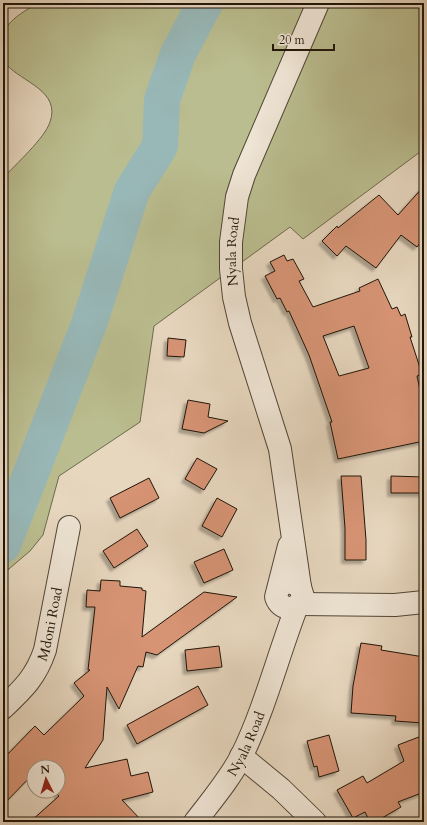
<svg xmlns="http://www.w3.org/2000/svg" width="427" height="825" viewBox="0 0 427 825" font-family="Cardo,serif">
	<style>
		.green { fill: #babd8f; stroke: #6c694c }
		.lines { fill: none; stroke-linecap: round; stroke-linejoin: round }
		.stream { stroke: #687772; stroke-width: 6 }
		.river { stroke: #98b8b8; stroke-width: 36 }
		.building { fill: #d79475; stroke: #1f1509; fill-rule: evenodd; filter: url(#shadow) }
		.minor-casing { stroke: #514636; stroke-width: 24 }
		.minor { stroke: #efe5d5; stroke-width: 22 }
		.labels { text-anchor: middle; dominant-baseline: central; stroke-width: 3; stroke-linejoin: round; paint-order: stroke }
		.street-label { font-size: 14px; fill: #1f1509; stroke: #efe5d5 }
	</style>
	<defs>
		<filter id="shadow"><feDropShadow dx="-3.5" dy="3.5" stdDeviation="1" flood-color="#0004"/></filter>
	</defs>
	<rect width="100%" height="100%" fill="#e7d7bf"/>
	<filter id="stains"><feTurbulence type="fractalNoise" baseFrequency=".005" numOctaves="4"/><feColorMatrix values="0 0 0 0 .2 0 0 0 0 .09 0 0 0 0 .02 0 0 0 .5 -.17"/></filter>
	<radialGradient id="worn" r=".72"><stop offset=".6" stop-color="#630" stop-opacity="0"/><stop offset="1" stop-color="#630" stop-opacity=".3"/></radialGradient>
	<path class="green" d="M 39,3 L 424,3 L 424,149 L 303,239 L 290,227 L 154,326 L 140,422 L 59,476 L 43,535 L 30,551 L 3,574 L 3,178 C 15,165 45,138 50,122 C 61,91 22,82 7,65 C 3,60 3,54 3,48 C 3,44 2,39 3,35 C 6,21 27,9 39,3 Z"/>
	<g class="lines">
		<polyline class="stream" points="3,542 5,543"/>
		<polyline class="river" points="3,545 89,324 132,191 160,146 162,100 178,54 205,3"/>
	</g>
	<g class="building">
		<polygon points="424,186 424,238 417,247 401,235 376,268 346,246 337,256 322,241 337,226 338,228 379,195 398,215"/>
		<path d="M 284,255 L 287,261 L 293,259 L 304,279 L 299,281 L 313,307 L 360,291 L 359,288 L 378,279 L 392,309 L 397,307 L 401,316 L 405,314 L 412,337 L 410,337 L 422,374 L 417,376 L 424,409 L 424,441 L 338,459 L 330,422 L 332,422 L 309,355 L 289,311 L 287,312 L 280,298 L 277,299 L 265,276 L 275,271 L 270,262 ZM 354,326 L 369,368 L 339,376 L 323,336 Z"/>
		<polygon points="168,338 186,340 184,357 167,356"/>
		<polygon points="188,400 210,404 208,417 228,421 204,433 182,429"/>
		<polygon points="197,458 217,469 204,490 185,479"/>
		<polygon points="341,476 361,476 366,540 366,560 345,560 345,528"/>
		<polygon points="391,476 424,477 424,493 391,493"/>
		<polygon points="149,478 159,498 120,518 110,498"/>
		<polygon points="217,498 237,509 222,537 202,526"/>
		<polygon points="137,529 148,546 114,568 103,551"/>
		<polygon points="224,549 233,570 204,583 194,562"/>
		<polygon points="101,580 120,581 120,586 142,588 142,590 146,591 142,637 204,592 237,597 157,655 146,652 143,667 138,666 119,709 107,687 103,740 85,768 127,759 131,776 148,772 153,792 122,800 143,822 30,822 59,796 57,794 59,792 57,791 58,767 34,767 34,773 3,805 3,759 35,726 44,735 84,696 74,683 90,670 88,670 95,607 86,607 87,590 100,591"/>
		<polygon points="361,643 382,646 381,650 424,657 423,723 395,721 396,716 351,713 353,686"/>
		<polygon points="219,646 222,667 187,671 185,650"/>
		<polygon points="198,686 208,705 137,744 127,725"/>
		<polygon points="329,735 339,771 319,777 317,766 314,767 307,741"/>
		<polygon points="424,735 424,792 398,802 401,807 375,822 370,822 365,812 353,818 337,790 363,776 367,783 404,761 398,745"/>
	</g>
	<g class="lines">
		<defs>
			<g id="minor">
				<path d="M 280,586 C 287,581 293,582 300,587 L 303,597 C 298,611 281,612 276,597 L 289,546"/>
				<path id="s1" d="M 300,587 L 280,449 L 240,323 L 234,297 L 231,269 L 231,242 L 237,197 L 244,175 L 318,3"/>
				<polyline points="300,604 395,605 424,602"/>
				<path id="s2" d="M 3,708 C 23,689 36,677 45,650 L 69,527"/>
				<polyline points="241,756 281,789 315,822"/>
				<path id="s3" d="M 195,822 C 211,801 230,779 242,755 C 265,708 278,655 297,606"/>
			</g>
		</defs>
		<use href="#minor" class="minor-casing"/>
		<use href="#minor" class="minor"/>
	</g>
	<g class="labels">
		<g class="street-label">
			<text stroke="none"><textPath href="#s1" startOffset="344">Nyala Road</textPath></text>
			<text stroke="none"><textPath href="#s2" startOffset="99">Mdoni Road</textPath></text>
			<text stroke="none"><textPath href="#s3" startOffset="94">Nyala Road</textPath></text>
		</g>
	</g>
	<rect width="427" height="825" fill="none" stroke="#e7d7bf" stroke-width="16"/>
	<rect x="4" y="4" width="419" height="817" fill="none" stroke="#1f1509" stroke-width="2"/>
	<rect x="8" y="8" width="411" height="809" fill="none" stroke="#1f1509"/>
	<g transform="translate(46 779) rotate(355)"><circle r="19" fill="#efe5d5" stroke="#9c9283"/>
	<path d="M0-3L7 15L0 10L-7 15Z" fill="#8f2418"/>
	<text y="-6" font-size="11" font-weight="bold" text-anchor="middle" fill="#1f1509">N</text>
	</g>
	<path d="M273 44v6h61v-6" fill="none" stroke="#1f1509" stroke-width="2"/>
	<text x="279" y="44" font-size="12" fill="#1f1509" stroke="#efe5d5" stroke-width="3" paint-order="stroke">20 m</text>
	<rect width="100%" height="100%" filter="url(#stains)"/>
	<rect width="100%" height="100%" fill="url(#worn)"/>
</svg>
